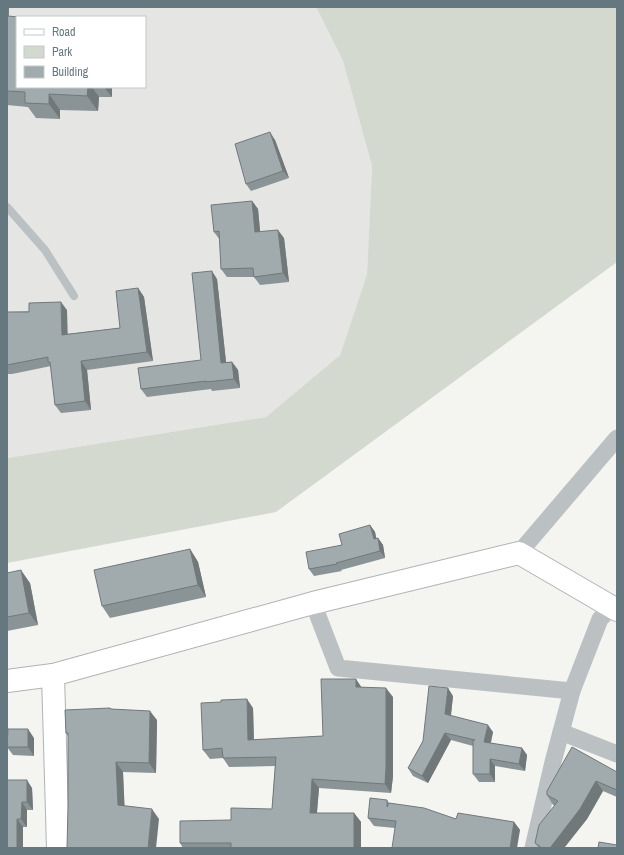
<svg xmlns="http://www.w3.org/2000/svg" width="624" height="855" viewBox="0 0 624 855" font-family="'Archivo Narrow',sans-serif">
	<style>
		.built { fill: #e5e5e4; fill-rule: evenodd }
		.green { fill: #d4d9d0 }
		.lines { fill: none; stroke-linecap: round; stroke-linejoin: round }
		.secondary-casing { stroke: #adb4b7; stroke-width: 24 }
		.lane { stroke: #bbc0c2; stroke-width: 8 }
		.street { stroke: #bbc0c2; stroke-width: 17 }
		.secondary { stroke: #fff; stroke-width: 22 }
		.wall { fill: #8a9396 }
		.shaded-wall { fill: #71787a }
		.building { fill: #a1abae; stroke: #71787a }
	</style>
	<rect width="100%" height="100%" fill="#f4f4f0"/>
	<path class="built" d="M 7,7 L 316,7 L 343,61 L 372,166 L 367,274 L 340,355 L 266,417 L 7,458 ZM 17,17 L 145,17 L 145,87 L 17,87 Z"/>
	<polygon class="green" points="316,7 617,7 617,262 276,512 7,563 7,458 266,417 340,355 367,274 372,166 343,61"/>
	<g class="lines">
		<defs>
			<g id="secondary">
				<polyline points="53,675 58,848"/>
				<polyline points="7,681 53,675 313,603 519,553 617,610"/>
			</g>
		</defs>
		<use href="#secondary" class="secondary-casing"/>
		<polyline class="lane" points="7,207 45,250 74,296"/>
		<g class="street">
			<polyline points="519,553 617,438"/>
			<polyline points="313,603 338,668 572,691"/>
			<polyline points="561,732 617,754"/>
			<polyline points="533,848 553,762 572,691 600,619 612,607"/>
		</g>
		<use href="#secondary" class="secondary"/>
	</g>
	<g class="wall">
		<polygon points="7,7 9,7 9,16 17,87 112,87 112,97 99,97 98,111 60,110 60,119 36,118 28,107 7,105"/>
		<polygon points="275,140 289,178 251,191 246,184"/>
		<polygon points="252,201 258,209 260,232 284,238 289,282 260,285 254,277 227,277 221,269 220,240 214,232"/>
		<polygon points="217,279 226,362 232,362 238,370 240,388 212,391 211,389 147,397 141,389 201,360"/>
		<polygon points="138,288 144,297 153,361 87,370 91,410 61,413 55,405 51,366 12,374 7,374 7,312 67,310 67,334 120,328"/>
		<polygon points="370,525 375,532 376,539 378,538 383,545 385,558 341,570 342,571 314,576 309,569"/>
		<polygon points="190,549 198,562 206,597 110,618 102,606"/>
		<polygon points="7,573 30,583 38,625 7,631"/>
		<polygon points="362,687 393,697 393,776 391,793 319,788 317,813 354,813 361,822 361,848 183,848 180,843 231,820 272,809 275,766 229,767 223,758 210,759 203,750 221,702 253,708 254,740 323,736"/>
		<polygon points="453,696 451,716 493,732 491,743 522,748 527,755 525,771 495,766 495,782 479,782 473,774 473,746 451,740 428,783 413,776 408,768"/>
		<polygon points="110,708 112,709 157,720 156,773 123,772 124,806 159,819 68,807 68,736 66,733"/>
		<polygon points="34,738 34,756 13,755 7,747"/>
		<polygon points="617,772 617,797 603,791 587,819 564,848 539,848 535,843 555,805 553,805 547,795"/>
		<polygon points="7,780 32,788 33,810 27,810 27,827 23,827 23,848 7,848"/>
		<polygon points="387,800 389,803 456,819 514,822 520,830 395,828 374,826 368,818"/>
	</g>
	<g class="shaded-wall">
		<polygon points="7,7 9,7 8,31 7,29"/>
		<polygon points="88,87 92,87 99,97 98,111 87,96"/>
		<polygon points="104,87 112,87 112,97"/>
		<polygon points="49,94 60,110 60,119 49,104"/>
		<polygon points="270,132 275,140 289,178 283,171"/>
		<polygon points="252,201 258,209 261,241 255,232"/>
		<polygon points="278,230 284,238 289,282 283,273"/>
		<polygon points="212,271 217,279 227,371 221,363"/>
		<polygon points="138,288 144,297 153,361 147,352"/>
		<polygon points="61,302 67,310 68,344 62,335"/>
		<polygon points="81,361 87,370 91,410 85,401"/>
		<polygon points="232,362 238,370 240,388 234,379"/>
		<polygon points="370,525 375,532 378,546 374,539"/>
		<polygon points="378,538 383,545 385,558 380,551"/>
		<polygon points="190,549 198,562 206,597 198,585"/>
		<polygon points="21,570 30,583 38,625 29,613"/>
		<polygon points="356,679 362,688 356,687"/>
		<polygon points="386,688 393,697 393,776 391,793 385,784"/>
		<polygon points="448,688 453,696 450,722 445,714"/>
		<polygon points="247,699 253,708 254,749 248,740"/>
		<polygon points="150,711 157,720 156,773 149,763"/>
		<polygon points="488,725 493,732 489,749 484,742"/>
		<polygon points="28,729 34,738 34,756 28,747"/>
		<polygon points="445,733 451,740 428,783 422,776"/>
		<polygon points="522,748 527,755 525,771 519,764"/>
		<polygon points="490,759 495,766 495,782 490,774"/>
		<polygon points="116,762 123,772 125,815 118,805"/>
		<polygon points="312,779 319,788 316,822 310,813"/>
		<polygon points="27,780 32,788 33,810 27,802"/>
		<polygon points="596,781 603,791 587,819 564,848 550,848"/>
		<polygon points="22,802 27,810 27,827 21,819"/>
		<polygon points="152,809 159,819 156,848 148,848"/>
		<polygon points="354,813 361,822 361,848 354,848"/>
		<polygon points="17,819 23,827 23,848 17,848"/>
		<polygon points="514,822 520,830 517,848 510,848"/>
	</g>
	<g class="building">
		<polygon points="7,16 20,17 17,17 17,87 88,87 87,96 49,94 49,104 25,103 25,92 7,91"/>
		<polygon points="270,132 283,171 246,184 235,144"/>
		<polygon points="252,201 255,232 278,230 283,273 254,277 253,268 221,269 219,231 214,232 211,205"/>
		<polygon points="212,271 221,363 232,362 234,379 206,382 206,381 141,389 138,368 201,360 192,273"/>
		<polygon points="138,288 147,352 81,361 85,401 55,405 50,362 48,362 48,357 7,365 7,312 29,312 29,303 61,302 62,335 120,328 116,291"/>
		<polygon points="370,525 374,539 378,538 380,551 336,563 337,564 309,569 306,552 342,545 339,534"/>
		<polygon points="190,549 198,585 102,606 94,570"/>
		<polygon points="21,570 29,613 7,617 7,573"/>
		<polygon points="321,679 356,679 356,687 386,688 386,767 385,784 312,779 310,813 354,813 354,848 231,848 231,843 180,843 180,821 231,820 231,808 272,809 276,757 223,758 222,748 203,750 201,703 221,702 221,700 247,699 248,740 323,736"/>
		<polygon points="429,686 448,688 445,714 488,725 484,742 522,748 519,764 490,759 490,774 473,774 473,740 475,740 445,733 422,776 408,768 423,741"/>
		<polygon points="110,708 111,709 150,711 149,763 116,762 118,805 152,809 148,848 67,848 68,807 68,733 66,733 65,710"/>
		<polygon points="8,729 28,729 28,747 7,747"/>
		<polygon points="572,747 617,772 617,790 596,781 580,809 550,848 542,848 535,843 539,825 558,801 547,795 547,791"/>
		<polygon points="7,780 27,780 27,802 22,802 21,819 17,819 17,848 7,848"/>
		<polygon points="370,798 387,800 387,807 389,803 424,808 456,819 458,813 514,822 510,848 392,848 396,821 368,818"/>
		<polygon points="599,842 617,845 617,848 598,848"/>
	</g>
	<rect width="624" height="855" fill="none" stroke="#65777f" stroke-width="16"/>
	<rect x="16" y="16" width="130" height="72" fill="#ffffff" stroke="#c1c9cc"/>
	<rect x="24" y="29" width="20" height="6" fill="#ffffff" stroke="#c1c9cc"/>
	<text x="52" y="36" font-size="12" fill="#65777f">Road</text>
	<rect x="24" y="46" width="20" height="12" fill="#d4d9d0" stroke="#c1c9cc"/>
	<text x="52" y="56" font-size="12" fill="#65777f">Park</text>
	<rect x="24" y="66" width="20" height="12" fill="#a1abae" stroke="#c1c9cc"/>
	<text x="52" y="76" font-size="12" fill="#65777f">Building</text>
</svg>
